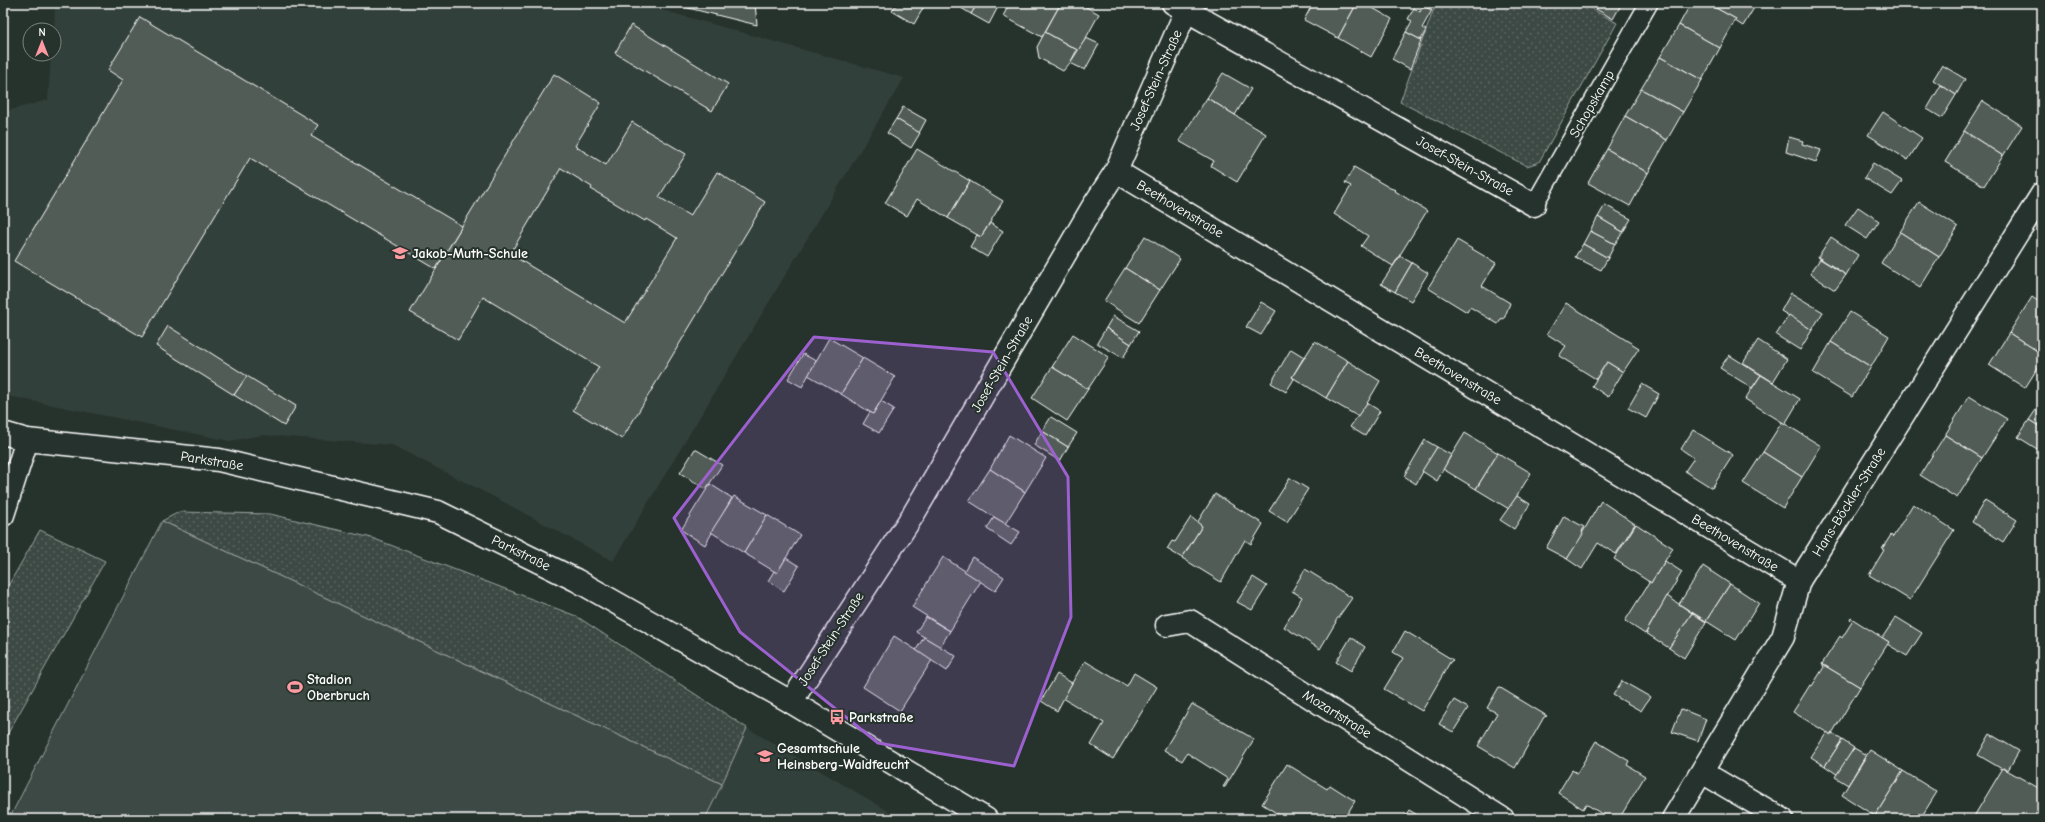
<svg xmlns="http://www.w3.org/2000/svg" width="2045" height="822" viewBox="0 0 2045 822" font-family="'Comic Neue',sans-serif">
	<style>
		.built { fill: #333f3a }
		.green { fill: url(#green-dots); stroke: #9ea4a2 }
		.pitch { fill: #3e4944; stroke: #9ea4a2 }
		.building { fill: #515c57; stroke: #fff; fill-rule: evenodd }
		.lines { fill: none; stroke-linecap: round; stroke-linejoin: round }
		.service-casing { stroke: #fff; stroke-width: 20 }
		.minor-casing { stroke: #fff; stroke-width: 25 }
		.service { stroke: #26332d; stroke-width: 17 }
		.minor { stroke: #26332d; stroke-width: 22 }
		.marked { fill: #9c61cf; fill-opacity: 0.2; stroke: #9c61cf; stroke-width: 3; stroke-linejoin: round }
		.labels { text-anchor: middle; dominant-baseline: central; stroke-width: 4; stroke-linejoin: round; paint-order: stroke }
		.street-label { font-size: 14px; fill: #fff; stroke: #26332d }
		.poi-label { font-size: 14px; font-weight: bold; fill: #fff; stroke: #26332d; text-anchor: start }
	</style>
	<defs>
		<pattern id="green-dots" width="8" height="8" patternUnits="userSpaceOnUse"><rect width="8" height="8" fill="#3e4944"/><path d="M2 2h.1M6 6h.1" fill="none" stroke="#5b6460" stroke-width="1.8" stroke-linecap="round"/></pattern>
	</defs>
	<rect width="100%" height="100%" fill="#26332d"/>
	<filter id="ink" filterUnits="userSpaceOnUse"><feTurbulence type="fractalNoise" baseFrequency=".025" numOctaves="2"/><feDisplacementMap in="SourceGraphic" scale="8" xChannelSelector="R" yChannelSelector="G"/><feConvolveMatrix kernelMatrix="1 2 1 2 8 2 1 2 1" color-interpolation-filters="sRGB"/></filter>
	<g filter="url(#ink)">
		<g class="built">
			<polygon points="55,3 637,3 904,78 613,561 498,499 392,445 262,435 230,441 3,395 3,112 48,100 51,54 54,54"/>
			<polygon points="747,728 902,819 705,819"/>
		</g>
		<g class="green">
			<polygon points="1436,3 1581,3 1617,23 1539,162 1527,166 1400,102"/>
			<polygon points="179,512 270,514 372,538 576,616 747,728 722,784 162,521"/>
			<polygon points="40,530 105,561 3,742 3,601 8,586"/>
		</g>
		<polygon class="pitch" points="162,521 722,784 705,819 9,819"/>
		<g class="building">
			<polygon points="668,3 755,3 757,25"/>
			<polygon points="897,3 926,3 914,24 892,11"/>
			<polygon points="960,3 978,3 971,14 958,6"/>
			<polygon points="978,3 1000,3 989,24 971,14"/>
			<polygon points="1010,3 1061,3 1042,37 1003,16"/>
			<polygon points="1061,3 1079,3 1099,14 1079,51 1045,32"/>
			<polygon points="1313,3 1357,3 1338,38 1304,20"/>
			<polygon points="1357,3 1364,3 1392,19 1371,57 1338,38"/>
			<polygon points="1599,3 1622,3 1613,19 1596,9"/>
			<polygon points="1691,3 1707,3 1736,19 1720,48 1679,25"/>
			<polygon points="1707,3 1757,3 1743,26 1735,21 1736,19"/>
			<polygon points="1423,6 1432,10 1422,28 1426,30 1421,40 1406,32 1412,21 1408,19 1414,8 1420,12"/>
			<polygon points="140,17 318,125 311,136 462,226 436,269 250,158 142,337 14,261 123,80 108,70"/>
			<polygon points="631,25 728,84 712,111 615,53"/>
			<polygon points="1679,25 1720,48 1702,80 1660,57"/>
			<polygon points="1045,32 1077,50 1070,63 1063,71 1039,58 1037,47"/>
			<polygon points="1406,32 1421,40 1410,69 1392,59"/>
			<polygon points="1086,38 1099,44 1085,70 1070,63"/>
			<polygon points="1660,57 1702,80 1683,112 1641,89"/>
			<polygon points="1942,65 1965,79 1956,95 1933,80"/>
			<polygon points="1223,73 1251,89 1235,115 1207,98"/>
			<path d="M 554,74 L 601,103 L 575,146 L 606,165 L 632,122 L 686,154 L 659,197 L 690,216 L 717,172 L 765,202 L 622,439 L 573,410 L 599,367 L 483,297 L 458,340 L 410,312 ZM 561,168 L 592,187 L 591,189 L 645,221 L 646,219 L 677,238 L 625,323 L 510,254 Z"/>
			<polygon points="1941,85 1956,95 1942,118 1927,109"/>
			<polygon points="1641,89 1683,112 1667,140 1625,116"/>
			<polygon points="1207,98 1266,134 1237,182 1211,166 1214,161 1179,141"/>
			<polygon points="1983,101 2022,126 2003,156 1964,131"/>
			<polygon points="903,107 926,120 919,133 896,119"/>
			<polygon points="1883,112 1922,138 1908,160 1868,135"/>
			<polygon points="1625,116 1667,140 1648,173 1607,149"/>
			<polygon points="896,119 920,133 911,148 887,133"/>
			<polygon points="1964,131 2003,156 1984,186 1945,162"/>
			<polygon points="1789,137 1803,141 1802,144 1821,150 1816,162 1786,152"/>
			<polygon points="917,149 970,181 948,218 917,199 907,216 885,203"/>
			<polygon points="1607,149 1648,173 1630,206 1588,183"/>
			<polygon points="1873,163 1902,181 1892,195 1864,178"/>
			<polygon points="1354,167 1390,188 1396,190 1395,191 1427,211 1393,266 1361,246 1368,236 1334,214 1351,186 1345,183"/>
			<polygon points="970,181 1003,201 981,237 948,218"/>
			<polygon points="1919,202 1958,227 1939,257 1900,232"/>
			<polygon points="1605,205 1631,219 1623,232 1598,217"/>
			<polygon points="1858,207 1879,221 1867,239 1845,225"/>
			<polygon points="1598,217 1623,232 1615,244 1590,231"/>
			<polygon points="990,223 1003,231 987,257 970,247 977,235 981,237"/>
			<polygon points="1590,231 1615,244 1608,258 1583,244"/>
			<polygon points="1900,232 1939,257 1920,288 1881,263"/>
			<polygon points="1145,236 1180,259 1160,290 1125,268"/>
			<polygon points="1831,237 1858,255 1846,275 1818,257"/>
			<polygon points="1457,240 1496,263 1482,286 1510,303 1504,319 1502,318 1498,324 1470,307 1467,312 1428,288"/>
			<polygon points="1583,244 1608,258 1601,270 1575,257"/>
			<polygon points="1400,256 1412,263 1395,292 1381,284"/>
			<polygon points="1820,259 1846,275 1835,290 1810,274"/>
			<polygon points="1412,263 1428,273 1411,301 1395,292"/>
			<polygon points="1125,268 1160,290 1139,323 1104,301"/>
			<polygon points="1791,293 1823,312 1812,330 1781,311"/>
			<polygon points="2032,297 2042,304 2042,354 2009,333"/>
			<polygon points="1261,302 1276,311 1261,335 1246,327"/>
			<polygon points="1566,303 1639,348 1623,372 1607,362 1596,379 1559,356 1566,346 1547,334"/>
			<polygon points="1850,312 1889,336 1871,367 1831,342"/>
			<polygon points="1789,315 1812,330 1800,350 1776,335"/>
			<polygon points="1113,316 1139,331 1131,344 1106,328"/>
			<polygon points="168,326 247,376 234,395 156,346"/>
			<polygon points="1106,328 1131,344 1123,358 1097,343"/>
			<polygon points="2009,333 2042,354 2042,361 2025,388 1989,365"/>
			<polygon points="1073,334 1109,357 1088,389 1052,367"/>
			<polygon points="829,338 863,358 841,394 808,375"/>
			<polygon points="1758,340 1787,359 1773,382 1743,363"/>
			<polygon points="1315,341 1348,361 1326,398 1292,377"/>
			<polygon points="1831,342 1871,367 1852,397 1813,373"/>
			<polygon points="1291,349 1304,357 1292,377 1294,379 1286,392 1271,383"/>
			<polygon points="803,354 816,361 802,387 788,379"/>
			<polygon points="1729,355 1761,375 1752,388 1720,368"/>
			<polygon points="863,358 895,377 873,414 841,394"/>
			<polygon points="1348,361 1380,381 1359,417 1326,398"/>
			<polygon points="1607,362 1623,372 1608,397 1592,386"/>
			<polygon points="1052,367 1088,389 1067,421 1032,398"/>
			<polygon points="1761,375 1800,399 1785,424 1745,399"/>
			<polygon points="247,376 296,406 284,426 234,395"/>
			<polygon points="1642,384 1659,394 1646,418 1628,408"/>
			<polygon points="1969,396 2007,419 1982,458 1945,435"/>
			<polygon points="881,401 894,409 879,433 863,424 870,412 873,414"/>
			<polygon points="2042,401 2042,428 2029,420"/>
			<polygon points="1367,403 1380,411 1365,436 1350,427"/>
			<polygon points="1051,417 1077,433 1068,447 1042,431"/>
			<polygon points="2029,420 2042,428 2042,452 2018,437"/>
			<polygon points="1782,422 1821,446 1802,477 1763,452"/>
			<polygon points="1693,430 1733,455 1712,488 1685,471 1694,458 1681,449"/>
			<polygon points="1042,431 1068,447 1060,461 1034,445"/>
			<polygon points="1465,433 1498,453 1476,489 1443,469"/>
			<polygon points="1009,435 1046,458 1025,492 990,469"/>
			<polygon points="1945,435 1982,458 1957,498 1920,475"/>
			<polygon points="1425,440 1437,447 1416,484 1404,476"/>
			<polygon points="1437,447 1451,455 1437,481 1422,471"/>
			<polygon points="695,449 722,465 706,489 680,473"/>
			<polygon points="1763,452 1802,477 1783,508 1743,483"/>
			<polygon points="1498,453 1531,473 1509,509 1476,489"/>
			<polygon points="990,469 1025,492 1005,524 969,501"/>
			<polygon points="1290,478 1308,489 1287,522 1269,511"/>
			<polygon points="710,484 732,498 705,545 681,530"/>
			<polygon points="1215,494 1263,524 1251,544 1245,540 1221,582 1182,558 1202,526 1197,523"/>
			<polygon points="734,496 767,515 744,553 711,532"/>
			<polygon points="1517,496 1530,504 1514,529 1500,520"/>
			<polygon points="1985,500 2017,520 2003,542 1972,522"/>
			<polygon points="1601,501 1635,524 1616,554 1598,543 1582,569 1567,559"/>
			<polygon points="1913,504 1954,530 1910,600 1869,575 1884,550 1882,549 1891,535 1893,537"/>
			<polygon points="767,515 800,535 777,573 744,553"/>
			<polygon points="1564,516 1584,527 1582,532 1583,534 1567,559 1546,548"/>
			<polygon points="994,517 1020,532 1011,545 987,529"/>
			<polygon points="1191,517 1202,526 1182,558 1167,549 1172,541 1175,542"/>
			<polygon points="1636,524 1673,548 1651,583 1614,559"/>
			<polygon points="943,557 981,581 950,631 912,607"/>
			<polygon points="972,557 1004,577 995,591 964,571"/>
			<polygon points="786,558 799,566 784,591 768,581 774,571 777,573"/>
			<polygon points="1665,561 1682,572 1645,634 1625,621 1649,583 1648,581 1651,583"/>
			<polygon points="1703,566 1730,584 1706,621 1679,604"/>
			<polygon points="1305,569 1352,598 1335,622 1336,622 1320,649 1284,627 1302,597 1292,591"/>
			<polygon points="1253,577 1267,586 1252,610 1237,602"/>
			<polygon points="1730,584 1759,603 1736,640 1706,621"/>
			<polygon points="1667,596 1692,613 1669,648 1646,633"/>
			<polygon points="1692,613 1706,622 1684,658 1669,648"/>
			<polygon points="926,617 950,631 940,647 916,632"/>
			<polygon points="1896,617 1922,633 1907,656 1887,644 1889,642 1882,638"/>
			<polygon points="1851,618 1889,642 1860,687 1822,664 1840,636 1842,638 1852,622 1850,620"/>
			<polygon points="1405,631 1453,660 1450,662 1422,711 1384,689 1403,658 1393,652"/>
			<polygon points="894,636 932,660 900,711 863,687"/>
			<polygon points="924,637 956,656 947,671 916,650"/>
			<polygon points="1351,637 1365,647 1351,671 1336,662"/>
			<polygon points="2042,651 2042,666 2035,663"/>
			<polygon points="1085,661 1127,686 1134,673 1157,687 1113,759 1091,745 1104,723 1063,698"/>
			<polygon points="1822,664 1860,687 1831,735 1793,712 1810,685 1812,686 1824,667"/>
			<polygon points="1057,674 1072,683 1057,711 1041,701"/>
			<polygon points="1622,681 1650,697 1641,711 1613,695"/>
			<polygon points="1499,687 1547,716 1544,717 1515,768 1478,746 1497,713 1487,708"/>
			<polygon points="1454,700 1468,708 1453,732 1439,724"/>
			<polygon points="1192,704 1254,739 1225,787 1223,787 1228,779 1187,753 1182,761 1164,750"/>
			<polygon points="1681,709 1706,719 1698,741 1672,732"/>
			<polygon points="2042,731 2042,746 2035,742"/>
			<polygon points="1827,732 1831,735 1831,733 1842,740 1825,766 1811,757"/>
			<polygon points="1990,734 2019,751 2008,770 2003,768 2002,769 1978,755"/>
			<polygon points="1842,740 1854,748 1838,775 1825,766"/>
			<polygon points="1596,741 1629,761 1627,765 1645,776 1619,819 1610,819 1586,804 1583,809 1558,793 1572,770 1577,773"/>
			<polygon points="1854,748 1866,755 1848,785 1835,777"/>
			<polygon points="1870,750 1903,771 1875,816 1842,795"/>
			<polygon points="1287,764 1327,789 1330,785 1355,801 1344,819 1286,819 1262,804"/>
			<polygon points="2003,768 2042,790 2042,819 1973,818"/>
			<polygon points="1903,771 1937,792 1920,819 1880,819 1875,816"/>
			<polygon points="1409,810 1424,819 1403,819"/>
		</g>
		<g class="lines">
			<defs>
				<polyline id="service" points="1534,205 1649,3"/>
				<g id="minor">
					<polyline points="1173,3 1534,205"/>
					<polyline points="1116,171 1799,581"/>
					<polyline points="3,433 27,440 219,460 438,512 576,580 791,702 986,819"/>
					<polyline points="3,515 27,440"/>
					<polyline points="1167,625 1190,621 1503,819"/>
					<polyline points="791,702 913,515 1092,208 1116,171 1186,11"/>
					<polyline points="1702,772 1782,819"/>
					<polyline points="1673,819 1783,637 1799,581 2042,194"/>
				</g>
			</defs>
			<use href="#service" class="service-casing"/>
			<use href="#minor" class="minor-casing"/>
			<use href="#service" class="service"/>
			<use href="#minor" class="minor"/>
		</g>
	</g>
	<path class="marked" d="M 814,337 L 993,352 L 1068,477 L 1071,617 L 1014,766 L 878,743 L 740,632 L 674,518 Z"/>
	<defs>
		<symbol id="school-bare" viewBox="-9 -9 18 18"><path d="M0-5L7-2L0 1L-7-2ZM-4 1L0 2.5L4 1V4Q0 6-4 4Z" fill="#ff9aa2" stroke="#26332d" stroke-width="2.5" paint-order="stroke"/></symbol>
		<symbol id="stadium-bare" viewBox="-9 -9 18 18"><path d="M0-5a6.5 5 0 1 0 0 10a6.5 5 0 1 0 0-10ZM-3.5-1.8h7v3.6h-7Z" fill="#ff9aa2" stroke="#26332d" stroke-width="2.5" paint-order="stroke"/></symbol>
		<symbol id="bus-bare" viewBox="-9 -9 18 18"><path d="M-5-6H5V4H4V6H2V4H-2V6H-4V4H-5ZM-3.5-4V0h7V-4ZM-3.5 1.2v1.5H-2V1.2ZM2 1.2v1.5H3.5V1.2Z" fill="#ff9aa2" stroke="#26332d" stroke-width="2.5" paint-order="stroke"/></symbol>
	</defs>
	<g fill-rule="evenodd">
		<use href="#school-bare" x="389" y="242" width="22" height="22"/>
		<use href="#stadium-bare" x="284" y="676" width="22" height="22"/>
		<use href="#bus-bare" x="826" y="706" width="22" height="22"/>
		<use href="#school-bare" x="754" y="745" width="22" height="22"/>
	</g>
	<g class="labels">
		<g class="street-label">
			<text transform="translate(1156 80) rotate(-66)">Josef-Stein-Straße</text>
			<text transform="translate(1592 104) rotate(-60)">Schopskamp</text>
			<text transform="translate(1465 166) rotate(29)">Josef-Stein-Straße</text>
			<text transform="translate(1180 209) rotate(31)">Beethovenstraße</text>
			<text transform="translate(1002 364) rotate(-60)">Josef-Stein-Straße</text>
			<text transform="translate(1458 376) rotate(31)">Beethovenstraße</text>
			<text transform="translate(212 461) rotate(9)">Parkstraße</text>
			<text transform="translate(1849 502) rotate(-58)">Hans-Böckler-Straße</text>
			<text transform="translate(1735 543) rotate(31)">Beethovenstraße</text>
			<text transform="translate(521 553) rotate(26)">Parkstraße</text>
			<text transform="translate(831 639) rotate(-57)">Josef-Stein-Straße</text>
			<text transform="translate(1337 714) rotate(32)">Mozartstraße</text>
		</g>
		<g class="poi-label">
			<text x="412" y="253">Jakob-Muth-Schule</text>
			<text x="307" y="679">Stadion<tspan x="307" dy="16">Oberbruch</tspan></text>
			<text x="849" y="717">Parkstraße</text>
			<text x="777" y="748">Gesamtschule<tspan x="777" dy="16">Heinsberg-Waldfeucht</tspan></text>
		</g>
	</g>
	<rect width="2045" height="822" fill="none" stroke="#26332d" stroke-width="16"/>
	<rect x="8" y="8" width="2029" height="806" fill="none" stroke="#fff" stroke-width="1.5" filter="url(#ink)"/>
	<g transform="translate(42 42)"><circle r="19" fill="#26332d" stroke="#7d8581"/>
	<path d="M0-3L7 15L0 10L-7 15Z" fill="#ff9aa2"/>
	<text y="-6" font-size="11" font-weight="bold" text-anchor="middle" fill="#ffffff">N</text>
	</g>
</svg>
